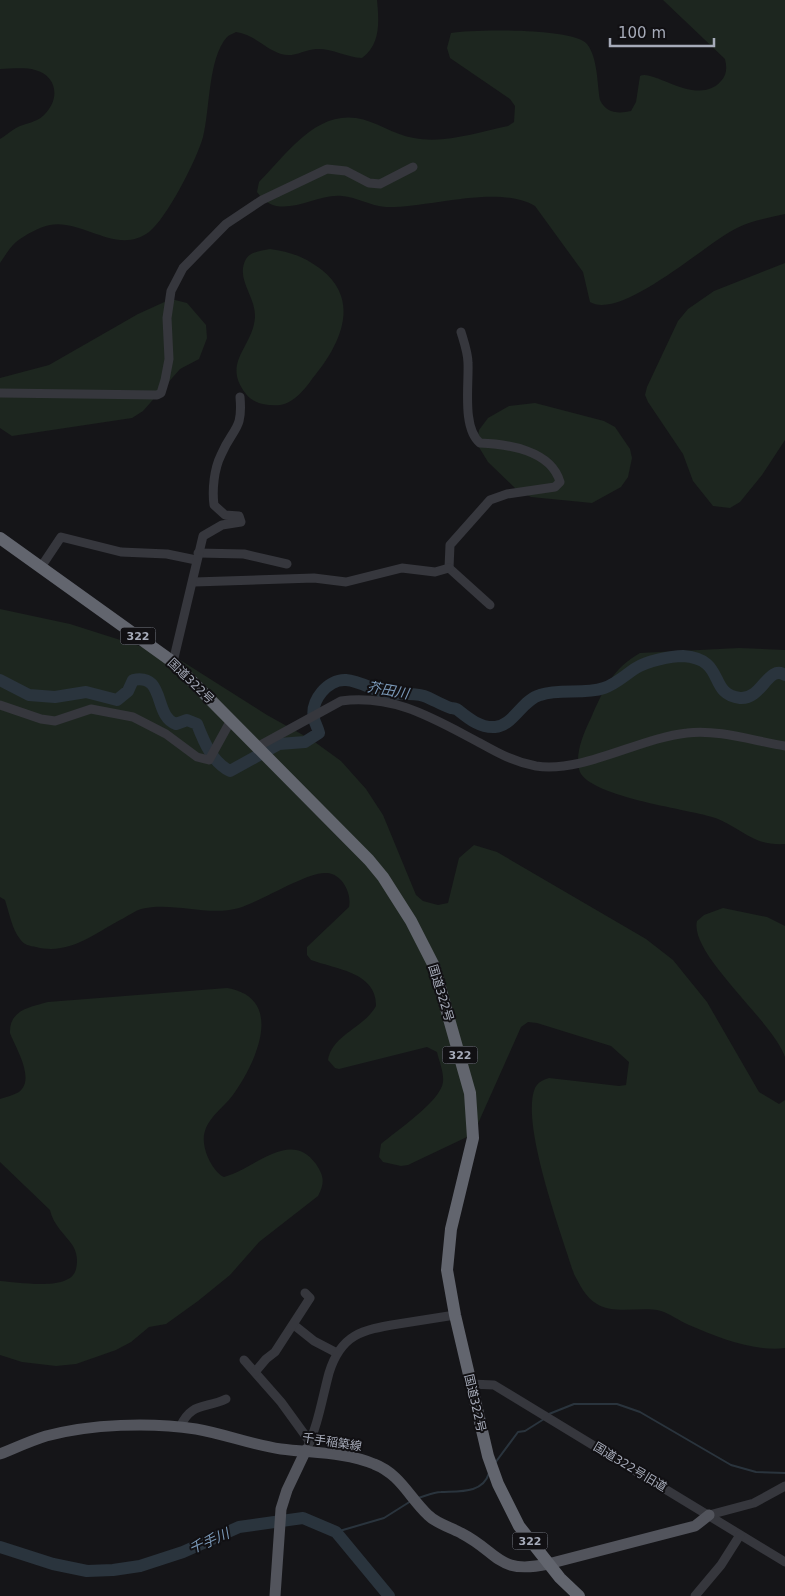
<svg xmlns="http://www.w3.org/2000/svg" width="785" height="1596" viewBox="0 0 785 1596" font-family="'DejaVu Sans','Noto Sans JP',sans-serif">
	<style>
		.green { fill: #1d261f }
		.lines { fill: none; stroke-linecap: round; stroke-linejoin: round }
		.stream { stroke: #2a343d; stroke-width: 2 }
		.river { stroke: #2a343d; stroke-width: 12 }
		.minor { stroke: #36373d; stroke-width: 9 }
		.major { stroke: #52545c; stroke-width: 11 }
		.highway { stroke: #62656e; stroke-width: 12 }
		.labels { text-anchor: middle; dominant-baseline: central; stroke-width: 4; stroke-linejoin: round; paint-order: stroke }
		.shield { fill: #111013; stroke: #797c87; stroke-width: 1 }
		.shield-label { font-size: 11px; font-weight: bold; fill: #a6abb9 }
		.street-label { font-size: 12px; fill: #a6abb9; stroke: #111013 }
		.water-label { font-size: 14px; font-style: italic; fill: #7a98b7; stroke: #111013 }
	</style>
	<rect width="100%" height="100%" fill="#151518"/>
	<g class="green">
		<path d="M 0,0 L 377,0 C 379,21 381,44 362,58 C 346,57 331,48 316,49 C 304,50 293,58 281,54 C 264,48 255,35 236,32 C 234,33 229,35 227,37 C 208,58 210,110 203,137 C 197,159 167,218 149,232 C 117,256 83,219 50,225 C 39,227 25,235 16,242 C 10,247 5,256 0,263 L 0,139 C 5,136 11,131 16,128 C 25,123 36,123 44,115 C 60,100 58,76 35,70 C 25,67 11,69 0,69 Z"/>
		<path d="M 663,0 L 785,0 L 785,214 C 769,218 752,220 737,228 C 707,242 622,321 590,302 L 583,272 L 535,206 C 498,184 429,208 386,207 C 370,206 357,197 342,196 C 313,193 279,224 257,192 L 259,182 C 285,156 314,112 356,118 C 376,121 394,135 414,138 C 445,144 478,132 508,126 L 514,122 L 515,106 L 510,99 L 450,58 L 447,48 L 451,33 C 474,29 574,28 587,44 C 598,58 597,84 600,100 C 606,113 618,114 631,111 L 636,102 L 640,76 C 652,68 698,108 721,81 C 727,75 727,67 725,59 Z"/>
		<path d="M 270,249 C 291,252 305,257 322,270 C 362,302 339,347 312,379 C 305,389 294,403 280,405 C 268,406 254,404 246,394 C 221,362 253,348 255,317 C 256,296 235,279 246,259 C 251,251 262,251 270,249 Z"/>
		<polygon points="785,263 785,440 762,475 740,502 730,508 713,506 693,481 683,454 648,402 645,395 647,387 678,321 688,309 714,291"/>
		<polygon points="171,299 187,303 206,325 207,338 199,359 180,369 143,411 132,418 12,436 0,428 0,378 49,365 138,314"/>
		<polygon points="535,403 604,421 615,427 630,449 632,458 628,477 621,487 592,503 531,497 516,489 488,462 477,444 479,430 488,418 509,406"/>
		<path d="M 0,609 L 70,624 L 177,658 L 267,715 L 312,740 L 341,761 L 366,789 L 383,815 L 416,895 L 423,901 L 438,905 L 448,903 L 459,858 L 474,845 L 497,852 L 646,939 L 673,960 L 707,1002 L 759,1092 L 779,1104 L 785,1100 L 785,1348 C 754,1352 717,1337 689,1325 C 679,1321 671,1314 661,1311 C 641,1306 615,1315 597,1304 C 585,1297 580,1285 574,1274 C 562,1235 520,1123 535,1088 C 538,1082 543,1080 549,1078 L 619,1086 L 626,1085 L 629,1062 L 611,1046 L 537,1023 L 528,1022 L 521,1027 L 476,1128 L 469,1136 L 408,1165 L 401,1166 L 383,1162 L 379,1157 L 381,1144 C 396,1131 441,1101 443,1082 C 444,1072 439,1061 437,1052 L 427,1047 L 339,1069 L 335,1068 L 328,1060 C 332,1035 364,1028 376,1006 C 377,972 335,969 311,960 L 307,955 L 307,947 L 349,907 C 352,893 342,874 327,873 C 308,871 262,901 239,908 C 207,917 173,901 141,909 C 135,911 129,915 124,918 C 96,932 70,956 36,947 C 30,946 24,945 20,939 C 12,929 9,912 5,900 L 0,897 Z"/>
		<path d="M 739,648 L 785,650 L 785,844 C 750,846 741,826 712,817 C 687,809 584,796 579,769 C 575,753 584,732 591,718 C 603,690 613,668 640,653 Z"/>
		<path d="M 723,908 L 767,917 L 785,926 L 785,1057 C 773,1021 689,954 697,921 L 704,915 Z"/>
		<path d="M 227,988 C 285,998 257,1060 235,1092 C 226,1106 210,1115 205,1131 C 200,1145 211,1170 224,1177 C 255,1169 290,1128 316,1164 C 324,1176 325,1183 318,1196 L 259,1242 L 230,1275 L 198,1301 L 166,1324 L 149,1327 L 131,1342 L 116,1350 L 76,1364 L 56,1366 L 22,1362 L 0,1355 L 0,1281 C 18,1282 71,1292 76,1269 C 78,1261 77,1253 73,1246 C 65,1234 53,1225 50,1210 L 0,1162 L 0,1099 C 6,1097 14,1095 19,1092 C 36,1079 15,1047 10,1033 C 9,1010 30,1007 48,1002 Z"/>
	</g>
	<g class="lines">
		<g class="stream">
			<polyline points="549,1414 574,1404 617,1404 640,1412 731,1465 756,1472 785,1473"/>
			<polyline points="495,1463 518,1432 525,1431 544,1419"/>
			<path d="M 418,1498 C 425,1496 434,1492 441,1492 C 458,1491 483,1494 489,1473"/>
			<polyline points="336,1532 384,1518 411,1501"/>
		</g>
		<g class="river">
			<path d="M 0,680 L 29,695 L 55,697 L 86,692 L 117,700 L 128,691 L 133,680 C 166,673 153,716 176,724 L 187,720 L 197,724 C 204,742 212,762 230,771 L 279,744 L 305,742 L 319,733 C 318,728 315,723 314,719 C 310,700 328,679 346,680 C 360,681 373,690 386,693 C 398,695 411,692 424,696 C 433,699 441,705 451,708 C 453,708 457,709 458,710 C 468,718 480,728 495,727 C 513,726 522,700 540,695 C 560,688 583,695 604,688 C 616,684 625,675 636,668 C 647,661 671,656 683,656 C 727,659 707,694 740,698 C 762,700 768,664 785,675"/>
			<polyline points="0,1547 53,1564 87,1571 113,1570 140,1566 183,1552 239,1527 303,1518 336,1532 389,1596"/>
		</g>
		<g class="minor">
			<polyline points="0,393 157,395 161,393 165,380 169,359 167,318 171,291 183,268 226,224 262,200 327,169 346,171 369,183 380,184 413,167"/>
			<polyline points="198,553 244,554 287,564"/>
			<polyline points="41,567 61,537 121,552 167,554 196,560"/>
			<path d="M 449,568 L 450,545 L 490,500 L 507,494 L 555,487 L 560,482 C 551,450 507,444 480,443 C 462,428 469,385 468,363 C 468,353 464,342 461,332"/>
			<polyline points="449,568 490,605"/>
			<polyline points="194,582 314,578 346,582 402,568 435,572 449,568"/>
			<path d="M 173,662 L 203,536 L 222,525 L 241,522 L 239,516 L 225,515 L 214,505 C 212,490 214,469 221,455 C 233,427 243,431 240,397"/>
			<polyline points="0,705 41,719 55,721 91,709 133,717 166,734 197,757 209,760 231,720"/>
			<path d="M 257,747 L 341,701 C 395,694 434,719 480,743 C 498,753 514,762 536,766 C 584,773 639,738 687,733 C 718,729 754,741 785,746"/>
			<polyline points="294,1325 314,1341 337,1353"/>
			<polyline points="244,1360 281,1402 310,1442"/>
			<polyline points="255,1372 266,1359 275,1352 310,1298 305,1293"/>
			<polyline points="471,1384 494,1385 785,1562"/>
			<path d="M 180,1427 C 191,1402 205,1409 226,1399"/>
			<path d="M 306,1450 C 318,1426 322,1399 329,1373 C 341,1334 362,1330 398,1324 C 417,1321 436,1318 455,1315"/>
			<polyline points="709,1515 754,1503 785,1486"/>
			<polyline points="695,1596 721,1565 740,1535"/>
		</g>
		<g class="major">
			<path d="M 0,1454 C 15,1448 30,1441 46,1436 C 91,1424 150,1422 196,1429 C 225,1434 252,1445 281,1449 C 312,1453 345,1452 374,1464 C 400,1474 409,1497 428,1515 C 437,1524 450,1527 461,1533 C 500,1553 497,1575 548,1564 L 695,1526 L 709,1515"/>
			<polyline points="275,1596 281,1509 287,1490 306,1450"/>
		</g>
		<polyline class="highway" points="0,538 173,662 369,860 383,877 411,921 434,966 470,1093 473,1138 451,1229 447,1270 455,1315 488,1456 498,1484 519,1526 560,1578 579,1596"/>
	</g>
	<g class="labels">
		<g class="shield">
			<rect x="120.5" y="627.5" width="35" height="17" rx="4"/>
			<rect x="442.5" y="1046.5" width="35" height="17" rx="4"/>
			<rect x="512.5" y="1532.5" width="35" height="17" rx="4"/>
		</g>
		<g class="shield-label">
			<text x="138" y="636">322</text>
			<text x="460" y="1055">322</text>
			<text x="530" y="1541">322</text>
		</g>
		<g class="street-label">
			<text transform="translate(191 681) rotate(44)">国道322号</text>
			<text transform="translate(441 993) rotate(73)">国道322号</text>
			<text transform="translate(475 1403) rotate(77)">国道322号</text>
			<text transform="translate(332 1442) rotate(9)">千手稲築線</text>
			<text transform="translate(630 1467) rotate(31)">国道322号旧道</text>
		</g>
		<g class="water-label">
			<text transform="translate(388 690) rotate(10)">芥田川</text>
			<text transform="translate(209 1541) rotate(-24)">千手川</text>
		</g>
	</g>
	<path d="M610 38v8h104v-8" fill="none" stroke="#a6abb9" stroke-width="2.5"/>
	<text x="618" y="38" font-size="15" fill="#a6abb9" stroke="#111013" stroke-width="4" paint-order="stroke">100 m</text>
</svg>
